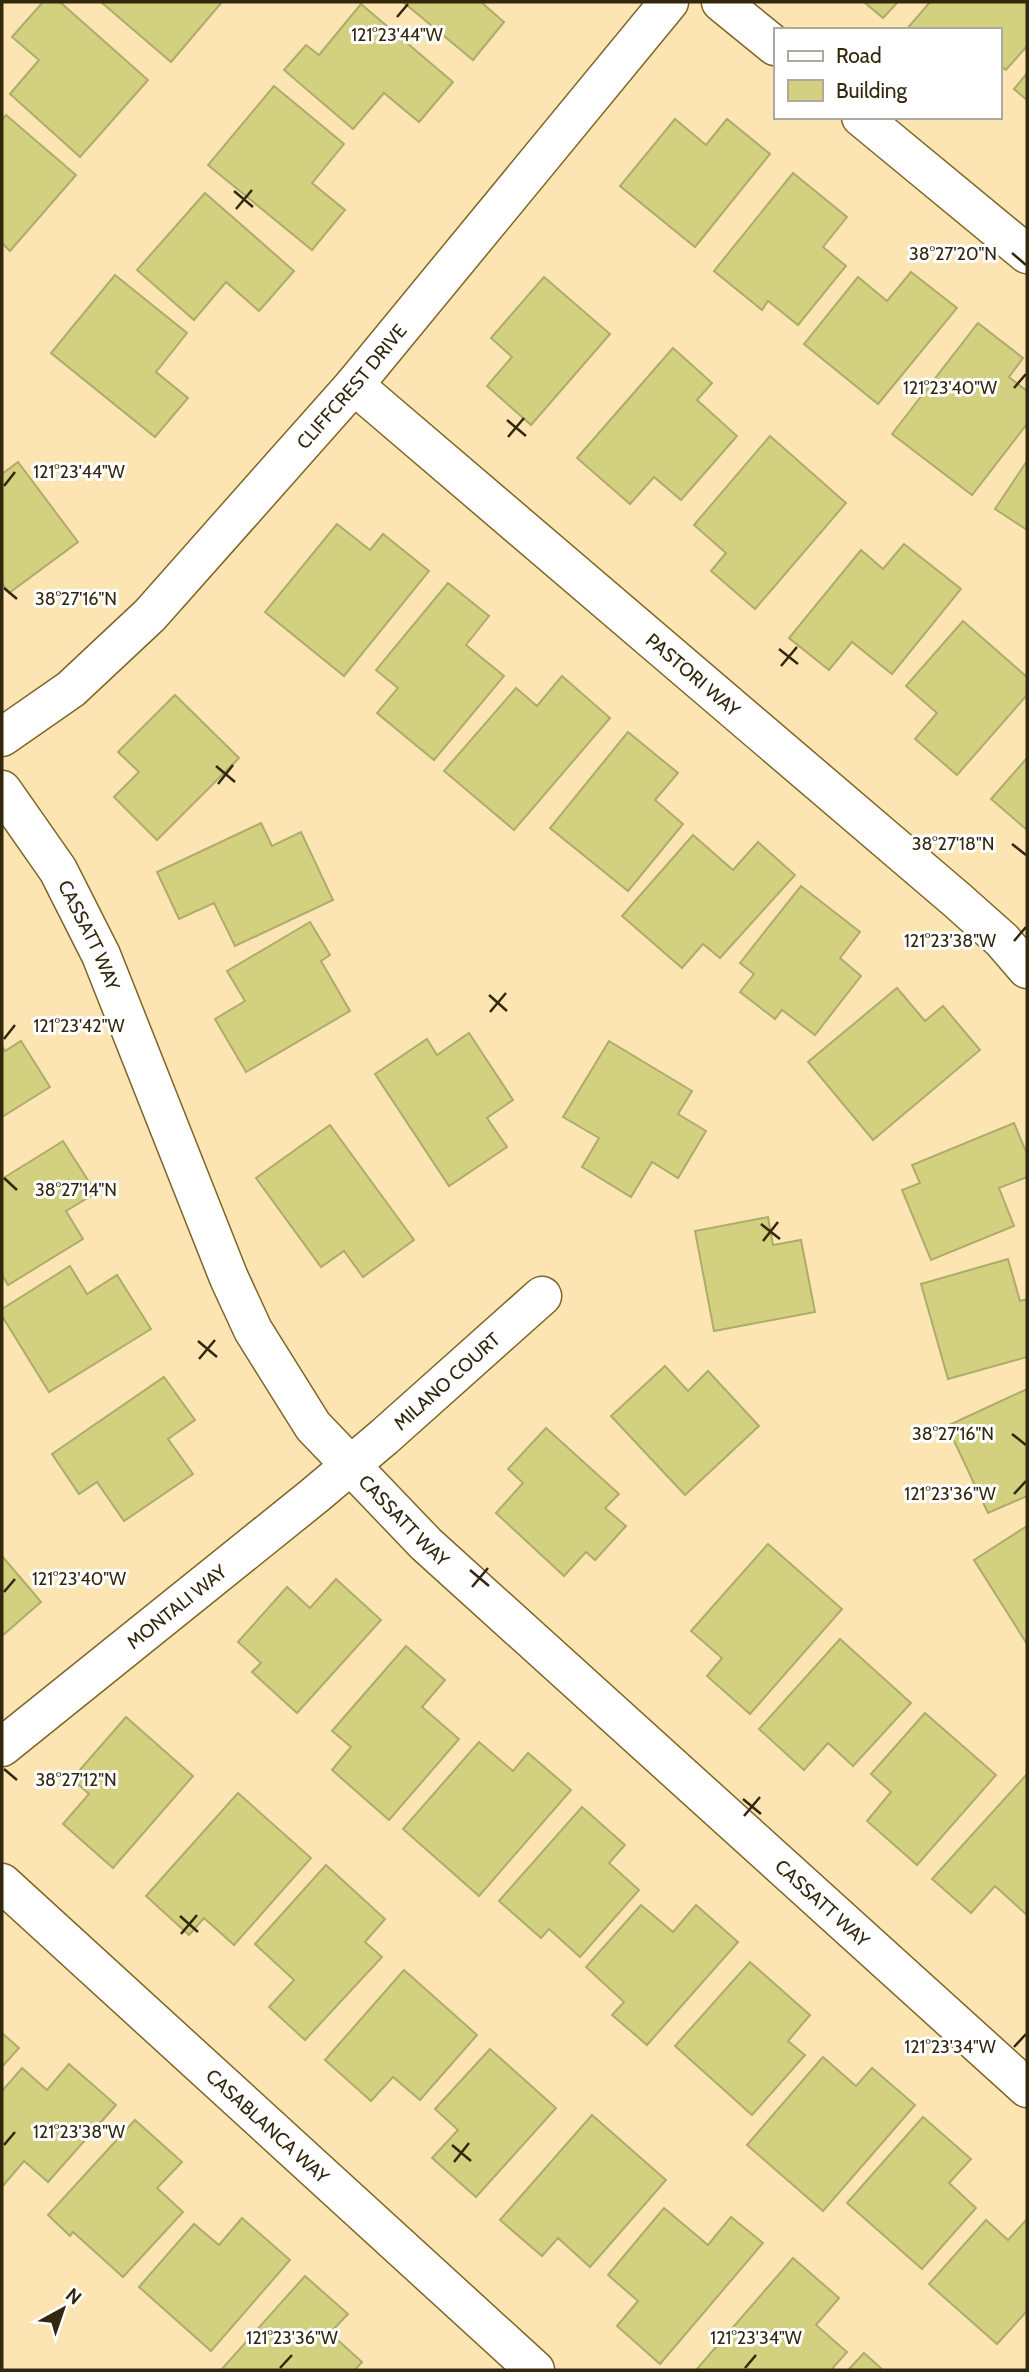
<svg xmlns="http://www.w3.org/2000/svg" width="1029" height="2372" viewBox="0 0 1029 2372" font-family="Cabin,sans-serif">
	<style>
		.building { fill: #d3d07f; stroke: #aeac6b; stroke-width: 2 }
		.lines { fill: none; stroke-linecap: round; stroke-linejoin: round }
		.street-casing { stroke: #7e6526; stroke-width: 41 }
		.street { stroke: #fff; stroke-width: 38 }
		.ticks { fill: none; stroke: #33280e; stroke-width: 2.5 }
		.labels { text-anchor: middle; dominant-baseline: central; stroke-width: 6; stroke-linejoin: round; paint-order: stroke }
		.street-label { font-size: 19px; fill: #33280e; stroke: #fff }
		.ticks-label { font-size: 18px; text-anchor: middle; fill: #33280e; stroke: #fff; stroke-width: 6; stroke-linejoin: round; paint-order: stroke }
	</style>
	<rect width="100%" height="100%" fill="#fce5b3"/>
	<g class="building">
		<polygon points="43,2 60,2 148,80 80,157 10,94 39,60 12,37"/>
		<polygon points="101,2 222,2 171,62"/>
		<polygon points="403,2 481,2 504,22 473,60"/>
		<polygon points="864,2 898,2 883,18"/>
		<polygon points="930,2 1027,2 1027,46 1006,70 999,65 999,30 906,30"/>
		<polygon points="361,4 453,82 419,122 384,93 353,129 284,70 306,45 319,55"/>
		<polygon points="1027,73 1027,100 1014,89"/>
		<polygon points="274,86 344,144 312,183 345,210 312,250 208,165"/>
		<polygon points="6,115 76,175 10,251 2,243 2,120"/>
		<polygon points="675,119 706,145 727,119 770,154 695,247 620,186"/>
		<polygon points="793,173 847,217 823,247 846,266 798,325 768,301 762,310 714,271"/>
		<polygon points="205,193 294,271 259,311 226,282 194,320 137,270"/>
		<polygon points="911,272 957,308 878,404 804,344 858,277 887,301"/>
		<polygon points="115,275 187,333 156,372 188,398 155,437 51,353"/>
		<polygon points="544,277 610,334 531,425 487,386 512,357 491,338"/>
		<polygon points="978,323 1023,358 1009,377 1027,391 1027,424 972,495 892,434"/>
		<polygon points="673,348 712,383 697,400 737,436 681,500 654,477 630,504 577,458"/>
		<polygon points="770,436 846,503 755,609 711,571 726,553 694,525"/>
		<polygon points="1027,461 1027,530 995,509"/>
		<polygon points="18,462 78,542 9,593 2,583 2,474"/>
		<polygon points="337,524 370,550 383,534 429,571 344,676 265,612"/>
		<polygon points="904,544 961,589 892,674 852,642 829,670 789,638 861,550 883,569"/>
		<polygon points="448,583 489,616 466,645 504,676 434,760 377,713 398,688 376,670"/>
		<polygon points="963,621 1027,677 1027,695 957,775 915,739 937,713 906,686"/>
		<polygon points="562,676 610,718 514,830 444,771 516,688 537,706"/>
		<polygon points="175,695 239,758 157,840 114,797 139,772 118,752"/>
		<polygon points="628,732 678,773 655,800 683,824 628,891 550,828"/>
		<polygon points="1027,758 1027,830 991,799"/>
		<polygon points="261,823 272,846 301,832 333,900 235,946 214,903 179,919 157,872"/>
		<polygon points="693,835 733,870 758,842 795,875 720,958 703,944 682,968 622,916"/>
		<polygon points="801,886 860,932 840,958 861,976 815,1035 782,1010 775,1019 740,992 754,974 740,963"/>
		<polygon points="310,922 330,955 321,961 350,1011 246,1072 215,1019 245,1001 227,971"/>
		<polygon points="897,988 925,1021 943,1006 980,1050 873,1140 808,1062"/>
		<polygon points="469,1033 513,1100 487,1118 507,1147 449,1186 375,1074 427,1039 437,1055"/>
		<polygon points="21,1041 50,1087 2,1117 2,1046 5,1051"/>
		<polygon points="609,1041 692,1091 678,1114 706,1131 678,1178 652,1162 631,1197 582,1167 599,1138 563,1117"/>
		<polygon points="1014,1123 1027,1154 1027,1177 999,1188 1014,1226 931,1260 902,1190 920,1183 912,1165"/>
		<polygon points="330,1125 414,1240 363,1277 344,1251 321,1267 256,1178"/>
		<polygon points="63,1141 96,1193 66,1211 83,1239 8,1285 2,1275 2,1179"/>
		<polygon points="768,1217 773,1245 801,1240 815,1312 714,1331 695,1231"/>
		<polygon points="1008,1259 1020,1301 1027,1299 1027,1357 948,1379 921,1284"/>
		<polygon points="70,1266 87,1294 117,1275 151,1329 49,1392 2,1316 2,1309"/>
		<polygon points="665,1366 688,1391 708,1371 759,1426 685,1495 611,1416"/>
		<polygon points="164,1377 195,1420 168,1439 193,1474 124,1521 97,1482 79,1494 52,1454"/>
		<polygon points="1027,1389 1027,1496 988,1513 947,1426"/>
		<polygon points="546,1428 619,1494 605,1508 626,1526 595,1560 586,1552 564,1576 496,1513 523,1483 508,1469"/>
		<polygon points="1027,1526 1027,1644 974,1560"/>
		<polygon points="768,1544 842,1609 750,1714 707,1676 722,1658 691,1631"/>
		<polygon points="2,1556 41,1602 2,1636"/>
		<polygon points="336,1579 381,1620 297,1713 252,1672 261,1663 238,1642 287,1587 310,1608"/>
		<polygon points="840,1639 911,1703 853,1766 828,1743 804,1770 759,1729"/>
		<polygon points="406,1646 445,1680 422,1707 459,1739 389,1820 332,1770 351,1747 332,1731"/>
		<polygon points="925,1713 996,1775 917,1865 867,1821 891,1792 871,1774"/>
		<polygon points="126,1717 193,1776 113,1868 63,1824 89,1794 72,1779"/>
		<polygon points="479,1742 513,1771 528,1753 571,1790 479,1896 403,1829"/>
		<polygon points="1027,1774 1027,1915 995,1886 971,1913 932,1879"/>
		<polygon points="238,1793 311,1858 234,1945 204,1918 189,1935 146,1896"/>
		<polygon points="582,1807 625,1845 609,1863 639,1890 580,1957 549,1929 541,1938 499,1901"/>
		<polygon points="326,1865 385,1919 365,1942 382,1957 305,2040 269,2007 294,1980 255,1944"/>
		<polygon points="641,1905 673,1932 696,1905 738,1942 647,2045 612,2015 624,2002 586,1967"/>
		<polygon points="750,1962 810,2015 788,2041 805,2055 752,2115 675,2046"/>
		<polygon points="404,1970 477,2035 420,2100 393,2077 371,2101 325,2060"/>
		<polygon points="2,2033 19,2048 2,2067"/>
		<polygon points="490,2049 556,2108 476,2197 432,2158 458,2130 435,2109"/>
		<polygon points="823,2057 856,2086 872,2068 915,2105 823,2211 747,2145"/>
		<polygon points="69,2064 116,2105 48,2182 24,2161 2,2187 2,2091 22,2068 47,2090"/>
		<polygon points="592,2115 666,2180 590,2267 558,2238 542,2256 500,2220"/>
		<polygon points="923,2117 971,2159 949,2183 976,2208 922,2269 847,2203"/>
		<polygon points="135,2120 182,2162 157,2188 183,2212 123,2277 73,2232 70,2236 48,2215"/>
		<polygon points="664,2208 708,2245 731,2217 763,2243 660,2364 617,2326 638,2301 608,2275"/>
		<polygon points="242,2218 290,2260 211,2351 139,2287 194,2224 219,2245"/>
		<polygon points="1027,2219 1027,2311 997,2344 929,2284 986,2220 1008,2240"/>
		<polygon points="793,2258 839,2298 816,2325 847,2352 831,2370 696,2370"/>
		<polygon points="305,2276 348,2314 330,2333 362,2362 355,2370 221,2370"/>
		<polygon points="864,2353 883,2370 848,2370"/>
	</g>
	<g class="lines">
		<defs>
			<g id="street">
				<polyline points="721,2 775,46"/>
				<polyline points="861,117 1027,254"/>
				<path id="s1" d="M 354,385 L 957,900 L 1002,940 L 1027,969"/>
				<path id="s2" d="M 2,737 L 71,689 L 150,615 L 354,385 L 669,2"/>
				<path id="s3" d="M 2,790 L 58,870 L 101,955 L 229,1278 L 253,1330 L 313,1426 L 426,1544 L 1027,2088"/>
				<path id="s4" d="M 2,1747 L 314,1496 L 384,1437 L 542,1296"/>
				<path id="s5" d="M 2,1883 L 535,2370"/>
			</g>
		</defs>
		<use href="#street" class="street-casing"/>
		<use href="#street" class="street"/>
	</g>
	<path class="ticks" d="M 397,17 L 408,4M 234,191 L 253,207M 236,209 L 252,190M 1012,253 L 1026,265M 1014,388 L 1026,374M 507,420 L 526,436M 508,437 L 524,418M 4,486 L 15,472M 4,588 L 17,599M 779,649 L 798,664M 781,666 L 797,647M 216,766 L 235,782M 218,784 L 233,765M 1012,844 L 1026,855M 1014,941 L 1026,927M 489,995 L 507,1011M 490,1012 L 506,993M 4,1039 L 15,1025M 4,1178 L 17,1190M 761,1224 L 780,1239M 763,1241 L 778,1222M 198,1341 L 217,1357M 199,1359 L 215,1340M 1012,1434 L 1026,1445M 1014,1494 L 1026,1481M 470,1570 L 489,1586M 472,1587 L 488,1568M 4,1592 L 15,1579M 4,1769 L 17,1780M 743,1799 L 761,1814M 744,1816 L 760,1797M 180,1916 L 198,1932M 181,1934 L 197,1915M 1014,2047 L 1026,2034M 4,2145 L 15,2132M 452,2145 L 471,2161M 454,2162 L 469,2143M 280,2368 L 292,2355M 745,2368 L 756,2355"/>
	<g class="labels">
		<g class="street-label">
			<text stroke="none"><textPath href="#s2" startOffset="497">CLIFFCREST DRIVE</textPath></text>
			<text stroke="none"><textPath href="#s1" startOffset="446">PASTORI WAY</textPath></text>
			<text stroke="none"><textPath href="#s3" startOffset="170">CASSATT WAY</textPath></text>
			<text stroke="none"><textPath href="#s4" startOffset="576">MILANO COURT</textPath></text>
			<text stroke="none"><textPath href="#s3" startOffset="842">CASSATT WAY</textPath></text>
			<text stroke="none"><textPath href="#s4" startOffset="224">MONTALI WAY</textPath></text>
			<text stroke="none"><textPath href="#s3" startOffset="1409">CASSATT WAY</textPath></text>
			<text stroke="none"><textPath href="#s5" startOffset="360">CASABLANCA WAY</textPath></text>
		</g>
	</g>
	<g class="ticks-label">
		<text x="397" y="41">121°23'44"W</text>
		<text x="953" y="260">38°27'20"N</text>
		<text x="950" y="394">121°23'40"W</text>
		<text x="79" y="478">121°23'44"W</text>
		<text x="76" y="605">38°27'16"N</text>
		<text x="953" y="850">38°27'18"N</text>
		<text x="950" y="947">121°23'38"W</text>
		<text x="79" y="1032">121°23'42"W</text>
		<text x="76" y="1196">38°27'14"N</text>
		<text x="953" y="1440">38°27'16"N</text>
		<text x="950" y="1500">121°23'36"W</text>
		<text x="79" y="1585">121°23'40"W</text>
		<text x="76" y="1786">38°27'12"N</text>
		<text x="950" y="2053">121°23'34"W</text>
		<text x="79" y="2138">121°23'38"W</text>
		<text x="292" y="2344">121°23'36"W</text>
		<text x="756" y="2344">121°23'34"W</text>
	</g>
	<rect width="1029" height="2372" fill="none" stroke="#33280e" stroke-width="7"/>
	<rect x="774" y="28" width="228" height="91" fill="#ffffff" stroke="#ada99f" stroke-width="2"/>
	<rect x="788" y="51" width="35" height="10" fill="#ffffff" stroke="#ada99f" stroke-width="2"/>
	<text x="836" y="63" font-size="21" fill="#33280e">Road</text>
	<rect x="788" y="80" width="35" height="21" fill="#d3d07f" stroke="#ada99f" stroke-width="2"/>
	<text x="836" y="98" font-size="21" fill="#33280e">Building</text>
	<g transform="translate(63 2309) rotate(40)" stroke="#ffffff" stroke-width="5" paint-order="stroke">
	<path d="M0-5L12 26L0 18L-12 26Z" fill="#33280e"/>
	<text y="-10" font-size="19" font-weight="bold" text-anchor="middle" fill="#33280e">N</text>
	</g>
</svg>
